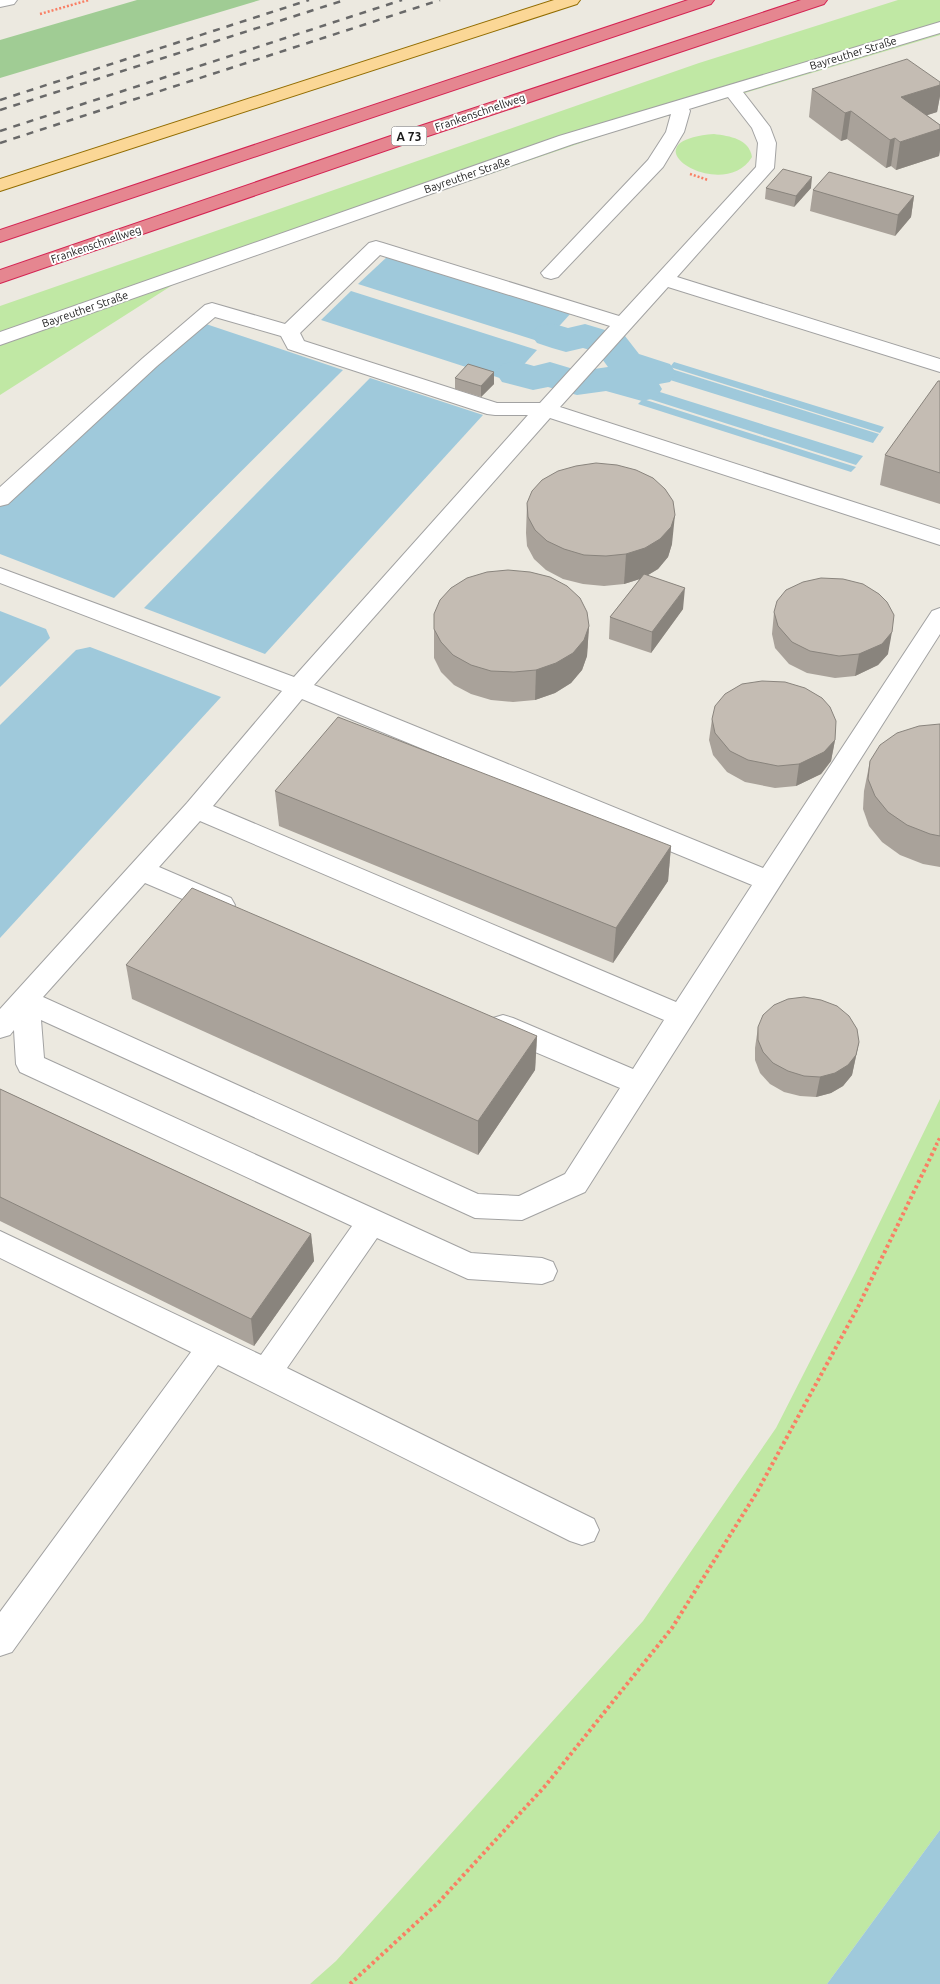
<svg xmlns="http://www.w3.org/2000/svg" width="940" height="1984" viewBox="0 0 940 1984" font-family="Ubuntu,sans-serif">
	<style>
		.grass { fill: #c0e8a4 }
		.forest { fill: #a0cc94 }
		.water { fill: #9fc9db }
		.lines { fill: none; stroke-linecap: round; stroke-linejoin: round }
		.canal { fill: #9fc9db; fill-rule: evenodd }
		.minor-casing { stroke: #a2a2a2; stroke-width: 2 }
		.major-casing { stroke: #916c00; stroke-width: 2 }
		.highway-casing { stroke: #d42352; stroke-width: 2 }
		.path-far2 { stroke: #f97f64; stroke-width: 2.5; stroke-dasharray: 2 2; stroke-linecap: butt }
		.path-far1 { stroke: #f97f64; stroke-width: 3; stroke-dasharray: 2.5 2.5; stroke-linecap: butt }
		.path { stroke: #f97f64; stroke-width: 4; stroke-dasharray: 3 3; stroke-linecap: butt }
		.minor { fill: #fff; fill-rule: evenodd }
		.major { fill: #fbd796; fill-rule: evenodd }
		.highway { fill: #e58690; fill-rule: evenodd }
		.rail { stroke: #696969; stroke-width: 2.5; stroke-dasharray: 7 7; stroke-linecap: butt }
		.wall { fill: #a9a29a }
		.shaded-wall { fill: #89847d }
		.building { fill: #c4bcb3; stroke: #89847d }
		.labels { text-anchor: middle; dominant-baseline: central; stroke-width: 4; stroke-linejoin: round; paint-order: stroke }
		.far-street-label { font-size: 11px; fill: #1b1b1b; stroke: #fff }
		.shield { fill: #fff; stroke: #5f5f5f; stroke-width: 1 }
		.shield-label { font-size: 12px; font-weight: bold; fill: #1b1b1b }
	</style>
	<rect width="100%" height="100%" fill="#ece9e0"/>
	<g class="grass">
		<polygon points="898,0 940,0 940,35 613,132 182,279 0,395 0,306 699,63"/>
		<path d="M 714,134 C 730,136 749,139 752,157 C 723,205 621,141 714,134 Z"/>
		<polygon points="940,1099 940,1830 827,1984 310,1984 336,1961 643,1621 776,1428 855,1273"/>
	</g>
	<polygon class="forest" points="137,0 260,0 0,78 0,40"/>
	<g class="water">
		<polygon points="388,256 571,313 544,343 358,284"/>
		<polygon points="351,291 537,350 509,381 321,320"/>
		<polygon points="203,323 343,370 114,598 0,554 0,507"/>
		<polygon points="674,362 884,427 880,433 670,367"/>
		<polygon points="662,366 879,434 873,443 654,375"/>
		<polygon points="370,378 483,415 265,654 144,608"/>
		<polygon points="644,387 863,456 856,465 637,395"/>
		<polygon points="643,399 856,467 851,472 638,404"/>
		<polygon points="0,611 46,629 50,638 0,687"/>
		<polygon points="90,647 221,697 0,938 0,725 76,650"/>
		<polygon points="940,1830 940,1984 827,1984"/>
	</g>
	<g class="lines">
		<polygon class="canal" points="551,323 568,328 585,324 625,336 639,354 670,364 676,373 670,382 659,384 662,389 656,398 642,401 606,391 577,395 548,387 533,390 502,382 496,373 502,364 516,361 534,366 550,362 580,371 608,367 597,352 583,348 566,352 552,348 537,343 531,335 537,327"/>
		<defs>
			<g id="minor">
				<polygon points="0,0 17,0 14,4 0,7"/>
				<path d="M 940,22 L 940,33 L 743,92 L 770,127 L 776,143 L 774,168 L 677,277 L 940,359 L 940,372 L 668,287 L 560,407 L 940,530 L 940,545 L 550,418 L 314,685 L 763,868 L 932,611 L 940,608 L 940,634 L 585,1192 L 522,1220 L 475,1218 L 41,1020 L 44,1058 L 471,1253 L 542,1258 L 553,1262 L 557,1271 L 553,1280 L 542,1284 L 468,1279 L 377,1238 L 287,1368 L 594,1519 L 599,1530 L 594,1541 L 582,1545 L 570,1541 L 218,1365 L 12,1652 L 0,1656 L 0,1612 L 191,1352 L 0,1258 L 0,1231 L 261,1355 L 352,1226 L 20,1072 L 16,1064 L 14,1030 L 10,1035 L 0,1038 L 0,1009 L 187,803 L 282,691 L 0,583 L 0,568 L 294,677 L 528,415 L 495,415 L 487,414 L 288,349 L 281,336 L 215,317 L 157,366 L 8,504 L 0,506 L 0,487 L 143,358 L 205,305 L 212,303 L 285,324 L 369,243 L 376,241 L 383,243 L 619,316 L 756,167 L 758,143 L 752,128 L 728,97 L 689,109 L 690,111 L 684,132 L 663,167 L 558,277 L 551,279 L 544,277 L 541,273 L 648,160 L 666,132 L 671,114 L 573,144 L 0,345 L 0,332 L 559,136 ZM 380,255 L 610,326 L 540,403 L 497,403 L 304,341 L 300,333 ZM 302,699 L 752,885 L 676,1002 L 213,806 ZM 200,821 L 664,1020 L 633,1069 L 513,1018 L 503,1015 L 493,1018 L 489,1026 L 493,1034 L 620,1088 L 565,1174 L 519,1196 L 478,1194 L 43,997 L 145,883 L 213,912 L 222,915 L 231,912 L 235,905 L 231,898 L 159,867 Z"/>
			</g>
			<polygon id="major" points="554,0 580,0 577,4 0,191 0,179"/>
			<g id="highway">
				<polygon points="688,0 714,0 711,4 0,242 0,230"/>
				<polygon points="801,0 827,0 824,4 428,136 0,283 0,270 414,128"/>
			</g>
		</defs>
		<use href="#minor" class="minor-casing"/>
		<use href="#major" class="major-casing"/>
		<use href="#highway" class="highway-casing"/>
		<g class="path-far2">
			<polyline points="40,14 89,0"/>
			<polyline points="690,174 708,180"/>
		</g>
		<polyline class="path-far1" points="936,1145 940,1137"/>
		<polyline class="path" points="350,1984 438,1903 546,1785 672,1628 757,1492 858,1307 937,1144"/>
		<use href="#minor" class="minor"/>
		<use href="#major" class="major"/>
		<use href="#highway" class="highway"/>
		<g class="rail">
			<polyline points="0,100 309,0"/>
			<polyline points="0,110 345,0"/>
			<polyline points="0,131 402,0"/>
			<polyline points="0,143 440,0"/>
		</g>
	</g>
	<g class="wall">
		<polygon points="940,82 940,96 937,112 927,115 940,125 940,150 939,156 896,170 891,166 886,168 847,139 841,141 809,117 812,89"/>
		<polygon points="766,188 811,188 794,207 765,199"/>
		<polygon points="813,190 914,196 911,217 895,236 810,211"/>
		<polygon points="494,372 494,384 481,397 455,389 455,378"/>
		<polygon points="940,381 940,504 880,485 885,455"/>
		<polygon points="527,503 672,544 668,557 658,569 648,575 683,609 651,653 609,639 610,617 640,579 624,584 604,586 583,584 563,579 546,570 534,559 527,546 526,533"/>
		<polygon points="774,612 888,654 878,665 855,676 835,678 807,673 789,664 775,648 772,634"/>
		<polygon points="434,614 589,626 587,656 582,670 571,683 555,693 535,700 513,702 491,700 471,694 454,685 441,672 434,658"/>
		<polygon points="712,719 835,740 831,761 821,774 796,786 775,788 745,782 727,772 713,755 709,740"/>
		<polygon points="940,724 940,867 923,864 900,855 882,842 869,826 863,809 864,791 870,761"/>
		<polygon points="275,791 671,846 668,881 613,963 279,826"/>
		<polygon points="126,965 537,1036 535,1070 478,1155 132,999"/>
		<polygon points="758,1027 859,1042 852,1075 843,1086 831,1093 816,1097 800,1096 784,1092 770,1084 760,1073 755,1060 755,1048"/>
		<polygon points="0,1089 311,1234 314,1261 254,1346 0,1221"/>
	</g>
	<g class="shaded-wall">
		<polygon points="940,85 940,96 937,112 897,125 901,97"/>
		<polygon points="851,111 847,139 841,141 845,113"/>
		<polygon points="940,129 940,150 939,156 896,170 900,142"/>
		<polygon points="895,138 891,166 886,168 890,140"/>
		<polygon points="812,177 811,188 794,207 796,196"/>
		<polygon points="914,196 911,217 895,236 898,215"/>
		<polygon points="494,372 494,384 481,397 481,386"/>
		<polygon points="675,515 672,544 668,557 658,569 643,578 624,584 626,554"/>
		<polygon points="685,588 683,609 651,653 652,632"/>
		<polygon points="589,626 587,656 582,670 571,683 555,693 535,700 536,670"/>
		<polygon points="892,632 888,654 878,665 855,676 859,654"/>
		<polygon points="835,740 831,761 821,774 796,786 799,764"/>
		<polygon points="671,846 668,881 613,963 616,928"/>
		<polygon points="537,1036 535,1070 478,1155 478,1121"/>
		<polygon points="859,1042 852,1075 843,1086 831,1093 816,1097 820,1077"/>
		<polygon points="311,1234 314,1261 254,1346 251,1319"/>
	</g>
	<g class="building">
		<polygon points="907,59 940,82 940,85 901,97 940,125 940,129 900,142 895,138 890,140 851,111 845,113 812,89"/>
		<polygon points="783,169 812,177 796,196 766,188"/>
		<polygon points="829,172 914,196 898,215 813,190"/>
		<polygon points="468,364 494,372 481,386 455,378"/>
		<polygon points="938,381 940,381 940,473 885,455"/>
		<polygon points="596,463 617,465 636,470 653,478 665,489 673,501 675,515 671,527 660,539 645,548 626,554 606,556 584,555 564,549 547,541 535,530 528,517 527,503 532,491 542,480 558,471 576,466"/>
		<polygon points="508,570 530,572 550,577 567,586 580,598 587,612 589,626 584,640 573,653 556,663 536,670 514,672 491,671 471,665 453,655 441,642 434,629 434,614 440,600 451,588 467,578 487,572"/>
		<polygon points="644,574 685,588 652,632 610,617"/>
		<polygon points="821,578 843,579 863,584 879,594 887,602 894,615 892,632 882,644 859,654 839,656 810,651 792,642 778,626 774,612 777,601 786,590 803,582"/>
		<polygon points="762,681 785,682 805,688 822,698 830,707 836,721 835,740 824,752 799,764 778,766 748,760 730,751 715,733 712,719 715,706 725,694 742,684"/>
		<polygon points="338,717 671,846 616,928 275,791"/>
		<polygon points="940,724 940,836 930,834 907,825 888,812 875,796 868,779 870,761 880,745 897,733 919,726"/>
		<polygon points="192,888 537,1036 478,1121 126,965"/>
		<polygon points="804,997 821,1000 837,1006 849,1016 857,1029 859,1042 856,1055 848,1065 835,1073 820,1077 804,1076 788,1071 773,1063 763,1052 758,1040 758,1027 763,1015 774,1005 788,999"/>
		<polygon points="0,1089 311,1234 251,1319 0,1197"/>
	</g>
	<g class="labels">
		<g class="far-street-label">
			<text transform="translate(853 53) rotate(-17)">Bayreuther Straße</text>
			<text transform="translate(480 112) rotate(-19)">Frankenschnellweg</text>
			<text transform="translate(467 175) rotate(-19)">Bayreuther Straße</text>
			<text transform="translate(96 244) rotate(-19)">Frankenschnellweg</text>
			<text transform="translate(85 309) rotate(-19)">Bayreuther Straße</text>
		</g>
		<rect class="shield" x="391.5" y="126.5" width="35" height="19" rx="4"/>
		<g class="shield-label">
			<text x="409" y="136">A 73</text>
		</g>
	</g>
</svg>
